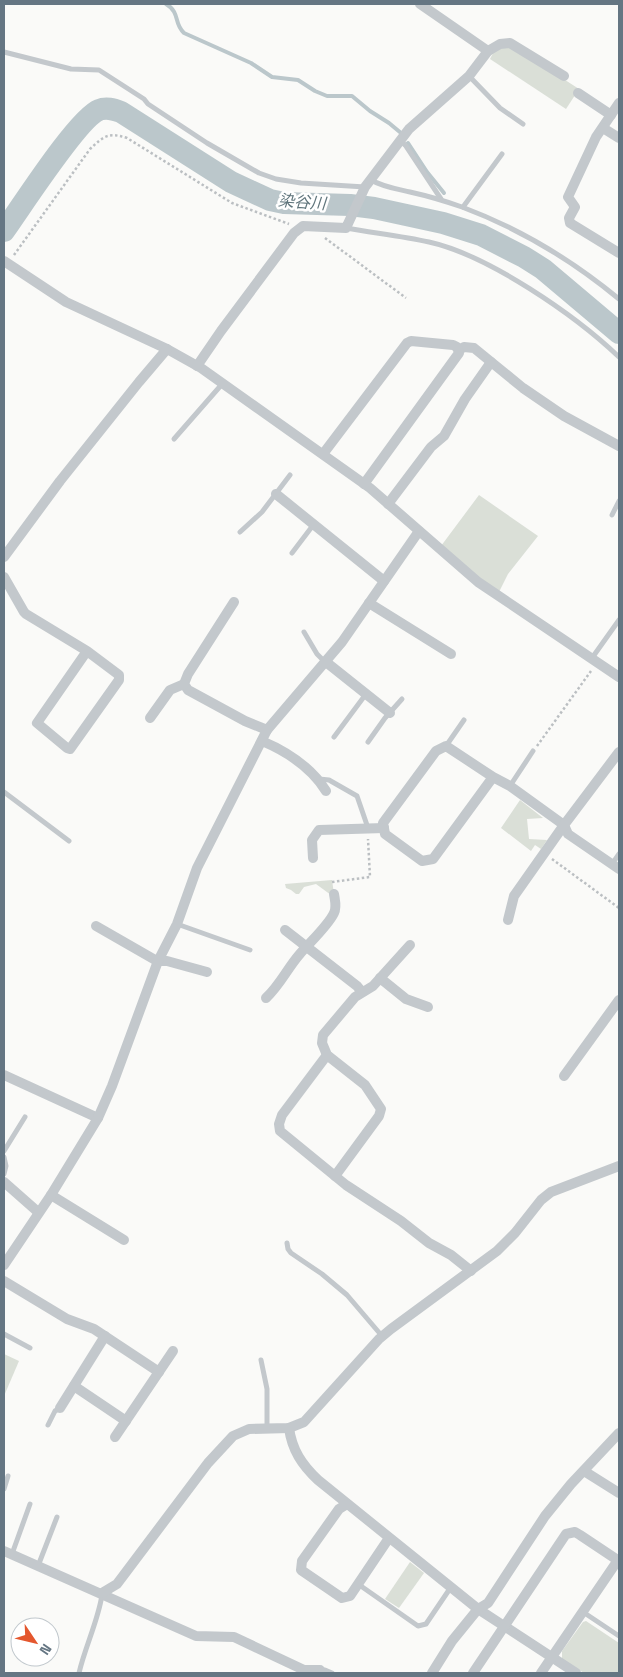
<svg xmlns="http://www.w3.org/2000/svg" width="623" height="1677" viewBox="0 0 623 1677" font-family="'Space Grotesk','Noto Sans JP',sans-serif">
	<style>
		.green { fill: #dadfd7 }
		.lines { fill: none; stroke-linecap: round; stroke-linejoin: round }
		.stream { stroke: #bbc7cb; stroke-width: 4 }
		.river { stroke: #bbc7cb; stroke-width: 22 }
		.path { stroke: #bbbfc2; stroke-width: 2.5; stroke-dasharray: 2.5 2.5; stroke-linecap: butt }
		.service { stroke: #c3c8cc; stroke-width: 5 }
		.minor { stroke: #c3c8cc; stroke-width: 10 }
		.labels { text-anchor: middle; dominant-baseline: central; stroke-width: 5; stroke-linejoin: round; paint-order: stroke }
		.water-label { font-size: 16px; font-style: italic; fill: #60757c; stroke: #fff }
	</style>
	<rect width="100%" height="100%" fill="#fafaf8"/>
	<g class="green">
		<polygon points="504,45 516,48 579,89 566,109 490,59 494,51"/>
		<polygon points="479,495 538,536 508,574 499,592 480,580 441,546"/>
		<polygon points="520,800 543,818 527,819 529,839 547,840 541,849 535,845 531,851 501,828"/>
		<polygon points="332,880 334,894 331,895 316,884 304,887 299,894 296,894 291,890 286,888 285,884"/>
		<polygon points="4,1354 19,1361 4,1396"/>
		<polygon points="410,1562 424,1573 399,1608 385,1599"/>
		<polygon points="586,1621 619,1643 619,1673 584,1673 562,1659 562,1651 583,1622"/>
	</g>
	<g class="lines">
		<g class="stream">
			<path d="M 166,4 C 181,13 173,23 184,33 L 251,63 L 272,77 L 298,80 L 315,91 L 327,96 L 352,96 L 370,111 L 389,123 L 401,133"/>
			<polyline points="408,143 427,172 444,193"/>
		</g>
		<path class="river" d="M 4,231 C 20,209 78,118 99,110 C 106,107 113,109 121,112 L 231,182 L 270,200 L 284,203 L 350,205 L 374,208 L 443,223 L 481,235 L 524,257 L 543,269 L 619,333"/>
		<g class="path">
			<polyline points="325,238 406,298"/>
			<path d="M 14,255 L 90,149 C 104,136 108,132 127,138 L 232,203 L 289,224"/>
			<polyline points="537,746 591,671"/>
			<polyline points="552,859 619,908"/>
			<polyline points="332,882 370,877 368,839"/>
		</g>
		<g class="service">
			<polyline points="4,52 71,69 99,70 144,99 148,104 207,143 259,173 276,179 301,183 365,187"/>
			<polyline points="469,76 500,108 523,124"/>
			<polyline points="400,140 406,146 441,199"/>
			<path d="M 371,180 C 383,187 397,189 410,192 C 428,196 445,201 462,207 C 518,228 573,261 619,299"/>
			<polyline points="463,207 502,154"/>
			<path d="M 346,228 C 374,233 402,236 429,242 C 488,255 575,315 619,357"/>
			<polyline points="174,439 223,383"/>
			<polyline points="612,515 619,501"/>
			<polyline points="240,532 262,512 290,475"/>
			<polyline points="292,553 314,524"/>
			<polyline points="304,632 317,654 325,662"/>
			<polyline points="592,658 619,620"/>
			<polyline points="334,737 366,694"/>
			<polyline points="368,742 385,718 402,699"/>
			<polyline points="446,746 464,720"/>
			<polyline points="319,779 329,780 357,796 368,828"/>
			<polyline points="510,786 533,751"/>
			<polyline points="4,792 69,841"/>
			<polyline points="612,864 619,854"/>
			<polyline points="177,924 250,950"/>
			<polyline points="4,1151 25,1117"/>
			<polyline points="4,1157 6,1166 4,1174"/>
			<polyline points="287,1243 288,1249 291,1253 322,1274 347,1295 382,1336"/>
			<polyline points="4,1334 30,1348"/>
			<polyline points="261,1360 267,1389 267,1428"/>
			<polyline points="48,1425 55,1411 60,1408"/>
			<polyline points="4,1489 8,1476"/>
			<polyline points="12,1554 30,1504"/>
			<polyline points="38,1566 57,1517"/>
			<polyline points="358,1584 418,1626 426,1624 451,1587"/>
			<polyline points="583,1612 619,1636"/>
			<polyline points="320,1670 325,1670 332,1673"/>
			<path d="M 79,1673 C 85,1647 98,1621 102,1595"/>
		</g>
		<g class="minor">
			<polyline points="488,51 500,44 510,43 564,76"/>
			<polyline points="578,93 611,115"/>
			<polyline points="619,103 596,137 568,197 575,207 569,218 570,223 619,253"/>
			<polyline points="603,128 619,138"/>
			<polyline points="4,261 66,302 167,349 201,368 370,488 478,582 619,677"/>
			<polyline points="459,350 464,347 474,348 523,388 564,416 619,446"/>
			<polyline points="197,366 221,331 294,233 303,226 346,228 365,187 409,129 469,76 488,51 420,4"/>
			<polyline points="323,454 407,343 411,341 453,345 457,347 459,353 364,484"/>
			<polyline points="276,494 384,581"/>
			<polyline points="388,504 431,447 444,436 465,399 491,362"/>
			<polyline points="4,557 60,481 139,382 167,349"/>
			<polyline points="4,577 24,612 26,614 87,651 119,675 119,680 70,749 67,748 37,723 87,651"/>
			<polyline points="234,602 188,674 184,684 188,690 245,721 267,730"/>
			<polyline points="369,603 451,654"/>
			<polyline points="326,662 390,713"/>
			<polyline points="150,718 170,690 184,684"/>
			<path d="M 262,741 C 288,752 311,767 326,791"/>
			<polyline points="493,777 433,859 422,861 385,834 383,823 436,751 446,746 493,777 510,786 564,825 568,834 619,869"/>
			<polyline points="313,858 312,840 319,830 384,828"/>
			<polyline points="508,920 514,896 564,825 619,752"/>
			<polyline points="96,926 157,961 167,961 207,972"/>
			<polyline points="285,930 357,986 362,992"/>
			<polyline points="380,978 406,999 428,1007"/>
			<path d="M 266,998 C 280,985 287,969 299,955 C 308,944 328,926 334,913 C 337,907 335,901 334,894"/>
			<polyline points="327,1055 282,1115 279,1124 280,1131 346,1185 401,1221 429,1243 451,1255 471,1271"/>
			<polyline points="4,1075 98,1118"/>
			<polyline points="564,1076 619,1000"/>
			<polyline points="335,1176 379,1116 381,1109 365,1085 327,1055 322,1043 323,1035 355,997 373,986 410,945"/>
			<polyline points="4,1182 38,1212"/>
			<polyline points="51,1195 124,1240"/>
			<polyline points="4,1265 51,1195 98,1118 112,1086 158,961 177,924 197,868 267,730 342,642 419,531"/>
			<polyline points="4,1281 67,1319 94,1329 159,1372"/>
			<polyline points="74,1386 126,1421"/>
			<polyline points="60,1408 105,1336"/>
			<path d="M 289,1428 C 292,1450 302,1465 318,1480 L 478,1609 L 576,1673"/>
			<polyline points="115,1437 173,1351"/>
			<polyline points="584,1471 619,1493"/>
			<polyline points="347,1504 339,1509 302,1561 301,1570 342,1598 350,1596 389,1538"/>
			<polyline points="4,1551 196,1636 234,1637 304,1670 320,1670"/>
			<polyline points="102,1593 117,1584 208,1463 233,1436 249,1429 289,1428 304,1422 379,1339 391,1329 497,1251 515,1233 541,1200 551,1192 619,1166"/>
			<polyline points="432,1673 452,1641 478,1609 488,1603 545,1516 571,1484 619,1433"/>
			<polyline points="473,1673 566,1534 575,1532 580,1535 619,1561"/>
			<polyline points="541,1673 618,1560"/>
		</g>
	</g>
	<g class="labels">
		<g class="water-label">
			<text transform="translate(302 202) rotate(4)">染谷川</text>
		</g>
	</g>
	<rect width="623" height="1677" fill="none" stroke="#657683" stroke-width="10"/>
	<g transform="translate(35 1642) rotate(125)"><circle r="24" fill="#ffffff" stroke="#c1c8cd"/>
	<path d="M0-4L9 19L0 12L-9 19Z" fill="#e4572e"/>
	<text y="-8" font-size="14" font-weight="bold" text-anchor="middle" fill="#657683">N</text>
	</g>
</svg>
